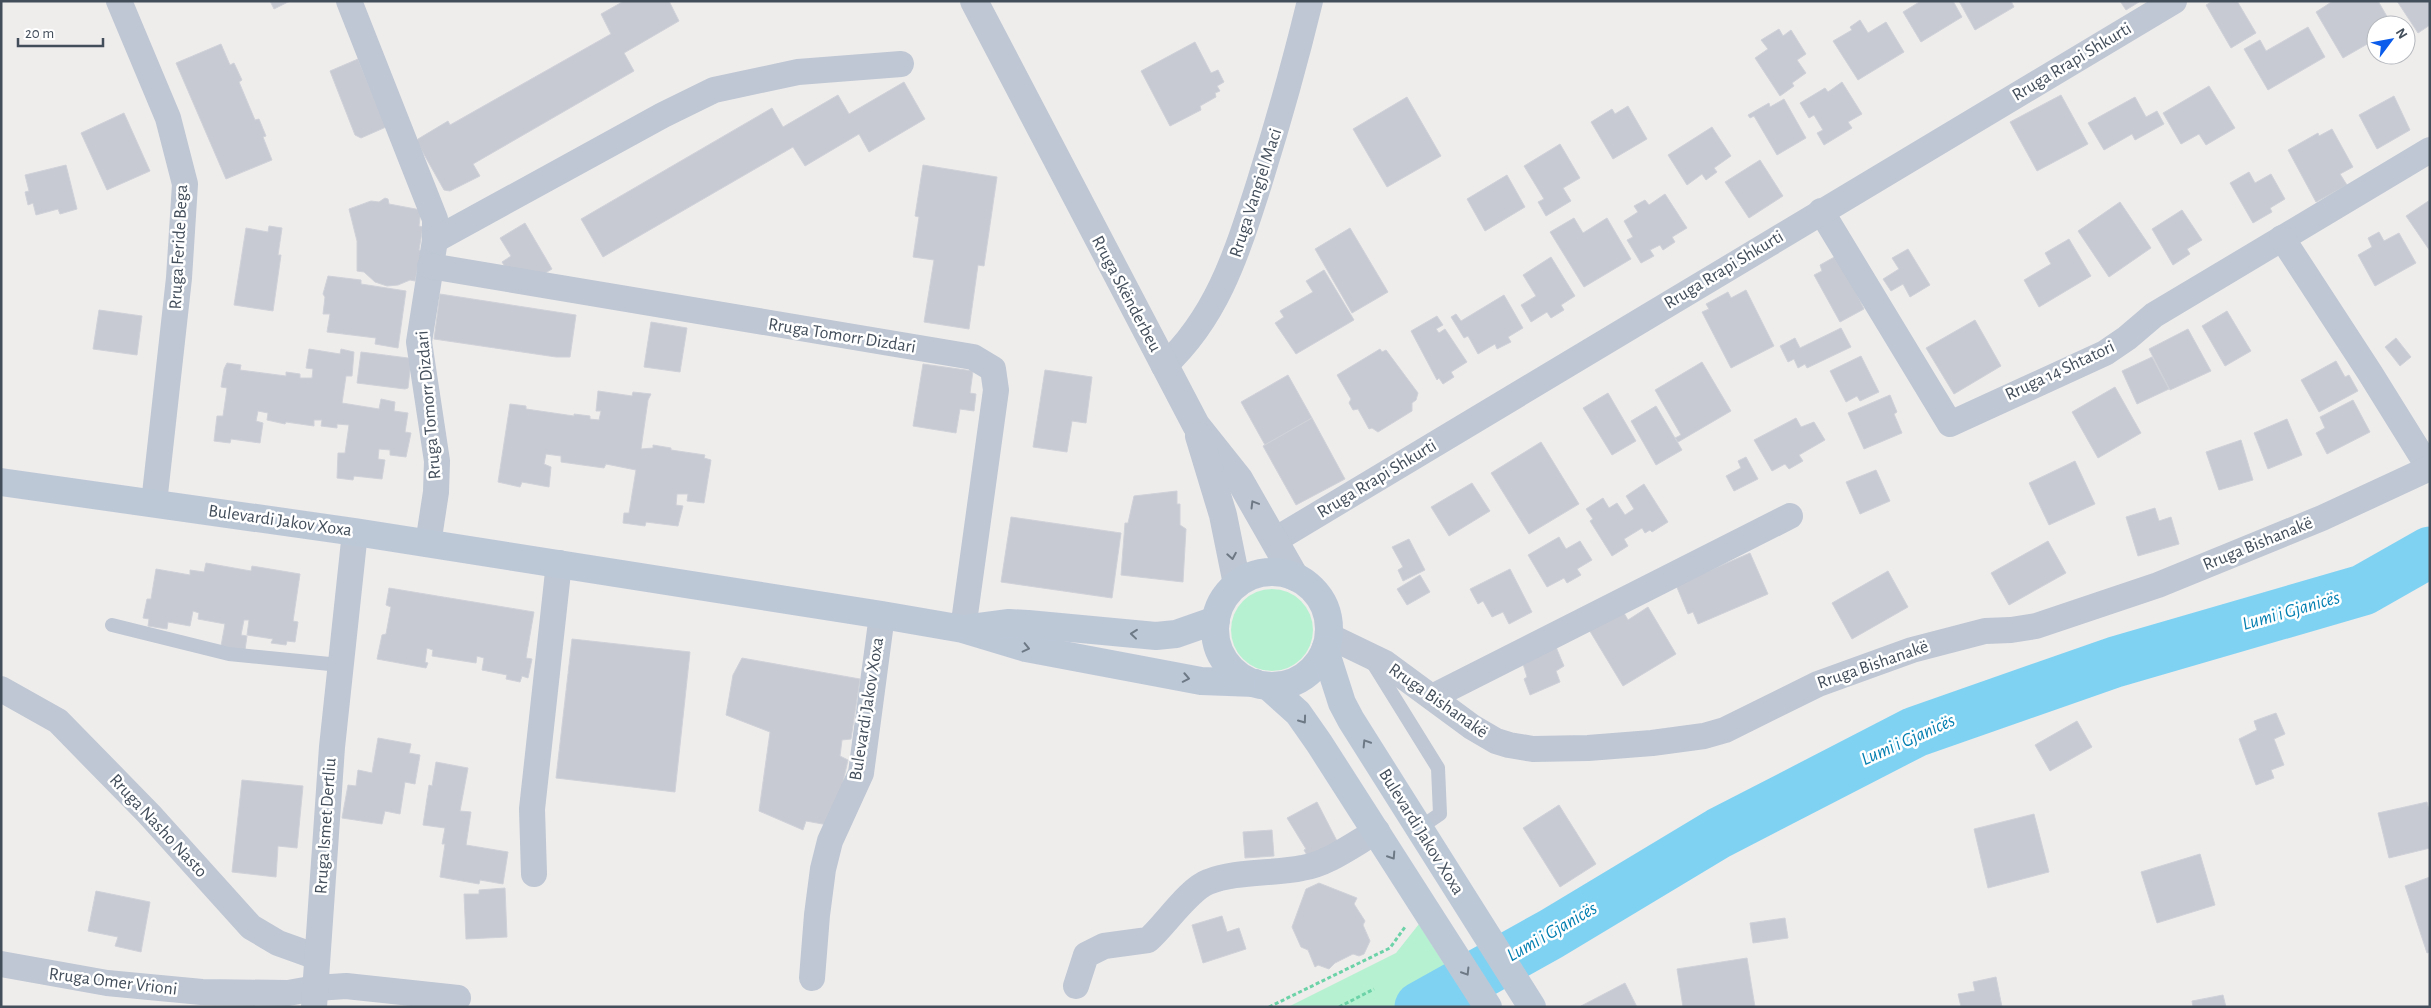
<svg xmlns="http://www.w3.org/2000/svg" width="2431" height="1008" viewBox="0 0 2431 1008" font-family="'Alegreya Sans',sans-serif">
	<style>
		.green { fill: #b6f2d1 }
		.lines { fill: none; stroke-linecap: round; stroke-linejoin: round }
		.river { stroke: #7fd2f2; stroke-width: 51 }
		.building { fill: #c8cad3; stroke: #d0d2d9 }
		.path { stroke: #6cd2a7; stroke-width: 3; stroke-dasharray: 4 2.5; stroke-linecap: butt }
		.service { stroke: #bec7d3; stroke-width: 14 }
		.minor { stroke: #bec7d3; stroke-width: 26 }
		.tertiary { stroke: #bec7d3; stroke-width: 28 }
		.secondary { stroke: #bdc8d7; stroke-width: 28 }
		.oneway { stroke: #6e7885 }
		.oneway2 { stroke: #6e7986 }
		.labels { text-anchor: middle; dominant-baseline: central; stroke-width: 5; stroke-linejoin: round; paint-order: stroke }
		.street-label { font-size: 18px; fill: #434e5b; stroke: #fff }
		.water-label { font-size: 19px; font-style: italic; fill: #027eb0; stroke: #fff }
	</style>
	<rect width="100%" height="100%" fill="#efecec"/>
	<g class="green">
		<circle cx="1272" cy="630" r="41"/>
		<polygon points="1419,924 1471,1007 1288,1007 1396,953"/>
	</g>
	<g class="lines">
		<polyline class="river" points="1420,1007 1551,934 1719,833 1915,732 2115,662 2363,590 2430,552"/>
	</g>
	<g class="building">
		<polygon points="270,1 290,1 274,9"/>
		<polygon points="624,1 669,1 679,21 624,53 634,71 473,164 480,176 450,191 444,190 417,142 418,139 448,121 450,125 611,34 601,14"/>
		<polygon points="1921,1 1953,1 1962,17 1921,42 1903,12"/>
		<polygon points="1959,1 2011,1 2014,7 1975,30"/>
		<polygon points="2120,1 2138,1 2139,2 2126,10"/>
		<polygon points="2213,1 2237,1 2256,33 2231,48 2206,5"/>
		<polygon points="2333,1 2378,1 2392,25 2376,25 2376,39 2343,58 2316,12"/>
		<polygon points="2397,1 2430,1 2430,25 2418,33"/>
		<polygon points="1860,20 1868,33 1886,22 1904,52 1858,80 1833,41 1852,30 1850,27"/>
		<polygon points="2308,27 2325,57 2268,90 2244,49 2260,40 2266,51"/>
		<polygon points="1779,29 1783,36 1791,30 1806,54 1797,60 1806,73 1792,83 1794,86 1780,96 1755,58 1768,49 1761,40"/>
		<polygon points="1195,42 1211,73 1218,70 1224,82 1217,86 1220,91 1215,93 1216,97 1200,106 1201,110 1170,126 1141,71"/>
		<polygon points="221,44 230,65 234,63 242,80 239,82 255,120 259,119 266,136 263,137 272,160 226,179 176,63"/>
		<polygon points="358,59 386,127 361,138 355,135 330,71"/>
		<polygon points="904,82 925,119 869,152 859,134 805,166 793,147 603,257 581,219 772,108 783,127 838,95 849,114"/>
		<polygon points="1842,82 1862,114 1848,122 1852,128 1824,145 1817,133 1823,130 1814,115 1809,118 1800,103 1825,88 1828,92"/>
		<polygon points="2209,86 2235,128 2206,145 2199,134 2181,144 2163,113"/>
		<polygon points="2061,95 2088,144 2037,171 2010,122"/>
		<polygon points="2394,96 2410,130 2377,149 2359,115"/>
		<polygon points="1407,97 1441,156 1387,187 1353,129"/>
		<polygon points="2135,97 2146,117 2157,111 2164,124 2135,140 2132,134 2104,150 2088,123"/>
		<polygon points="1784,99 1806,138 1777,155 1754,116 1750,118 1748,115 1769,103 1770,107"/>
		<polygon points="1628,106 1647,139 1613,159 1591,122 1612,109 1615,114"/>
		<polygon points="124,113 150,171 107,190 81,133"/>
		<polygon points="1712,127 1731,156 1714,168 1717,172 1706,180 1702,174 1687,185 1668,155"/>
		<polygon points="2332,129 2353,167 2340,174 2347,185 2316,202 2288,150 2318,133 2319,136"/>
		<polygon points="1560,144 1580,178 1563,188 1571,201 1546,216 1538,202 1544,199 1524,166"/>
		<polygon points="1760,160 1783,196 1749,218 1725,182"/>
		<polygon points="66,165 77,209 60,214 58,209 36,215 33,203 28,205 25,192 29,191 25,175"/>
		<polygon points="923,165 997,177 984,266 978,265 969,329 924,322 934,260 913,257 919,217 915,216"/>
		<polygon points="2249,172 2255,183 2271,174 2285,199 2270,208 2272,212 2253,223 2230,183"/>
		<polygon points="1507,175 1525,207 1485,231 1467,199"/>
		<polygon points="1665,194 1687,228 1672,237 1675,242 1663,250 1660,245 1650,250 1654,256 1641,263 1627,240 1633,237 1624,221 1638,212 1634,206 1645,200 1649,205"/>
		<polygon points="385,198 388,199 389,204 421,210 419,226 423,227 419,250 422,251 415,281 410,280 398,285 387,286 375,282 364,272 357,271 357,241 349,209 371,201 379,202"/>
		<polygon points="2430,200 2430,251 2406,216"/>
		<polygon points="2120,202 2151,248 2109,277 2078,231"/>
		<polygon points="2182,210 2202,240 2187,249 2190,254 2173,265 2152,229"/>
		<polygon points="1574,218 1583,233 1607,218 1631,259 1584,287 1550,232"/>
		<polygon points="525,223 552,269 540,276 506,268 502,262 511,256 500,238"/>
		<polygon points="269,226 282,228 278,255 281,255 273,311 234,305 246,228 268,232"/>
		<polygon points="1350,228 1388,292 1352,313 1315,249"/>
		<polygon points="2379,232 2384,241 2399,233 2416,263 2375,286 2358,255 2372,247 2368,238"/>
		<polygon points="2069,239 2091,276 2039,307 2024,280 2051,264 2045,253"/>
		<polygon points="1908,249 1930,285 1910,297 1903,284 1891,291 1883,279 1899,269 1892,258"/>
		<polygon points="1838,255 1864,309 1840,322 1814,275 1822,271 1820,265"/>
		<polygon points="1551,257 1575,296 1561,305 1564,310 1551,318 1547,312 1531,322 1521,305 1536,296 1523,275"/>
		<polygon points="1324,270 1354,320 1296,354 1275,323 1284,317 1280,311 1313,292 1306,281"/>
		<polygon points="328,276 361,280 361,284 406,291 398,348 375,344 376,338 327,332 330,314 323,314 325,297 323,294"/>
		<polygon points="1746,290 1774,346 1731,368 1702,312 1709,309 1706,304 1728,292 1731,298"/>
		<polygon points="440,294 576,315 570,357 556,357 434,339"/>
		<polygon points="1504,295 1523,328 1508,337 1511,342 1497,349 1495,344 1478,354 1468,336 1464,338 1451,317 1456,314 1461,321"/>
		<polygon points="99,310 142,316 137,355 93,349"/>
		<polygon points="2227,311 2251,351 2225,366 2202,326"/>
		<polygon points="1437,316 1443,325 1436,329 1439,333 1445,329 1467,362 1451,372 1454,377 1443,384 1439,378 1437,380 1411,331"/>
		<polygon points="1975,320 2001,366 1954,394 1926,348"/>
		<polygon points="651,322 687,328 680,372 644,367"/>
		<polygon points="1841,328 1851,347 1807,368 1805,364 1798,368 1794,359 1788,362 1780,346 1795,338 1800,348"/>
		<polygon points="2188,329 2211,371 2170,390 2149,349"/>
		<polygon points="2396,338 2411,357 2400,366 2385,347"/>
		<polygon points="309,349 340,354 341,349 354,352 352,376 346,376 342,403 379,409 381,399 395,402 394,411 408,413 405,432 411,433 406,457 390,455 390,450 379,449 378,459 385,460 382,479 354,476 353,480 337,478 338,453 345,453 349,425 337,424 337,428 321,426 322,420 314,420 314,426 286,422 285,424 267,420 268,413 258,411 256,421 263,423 260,443 231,439 230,443 214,441 217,416 223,416 227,388 221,387 224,369 227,363 241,365 240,370 286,376 286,372 300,374 300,378 312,378 313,369 306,368"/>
		<polygon points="1380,349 1382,352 1386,350 1418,393 1416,400 1412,403 1412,411 1378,432 1372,428 1369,429 1358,409 1353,410 1349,403 1351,399 1337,375"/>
		<polygon points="361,352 408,358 411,362 408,388 405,389 357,383"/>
		<polygon points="1861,356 1879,392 1860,401 1857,396 1846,402 1830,371"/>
		<polygon points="2152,357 2169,389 2137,404 2122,371"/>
		<polygon points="2336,361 2345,377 2349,375 2358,391 2319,412 2301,380"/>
		<polygon points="1702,362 1731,411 1678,442 1675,438 1681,435 1655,390"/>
		<polygon points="923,364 973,371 970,393 976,394 974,411 960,409 956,433 913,426"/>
		<polygon points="1045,370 1092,377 1086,423 1072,421 1067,452 1033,447"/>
		<polygon points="1288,375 1312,418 1265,445 1241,402"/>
		<polygon points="2115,387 2141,433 2098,458 2072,412"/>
		<polygon points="598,391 632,396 633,392 651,394 648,400 641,449 653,448 653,445 671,448 671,450 705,455 704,458 711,460 704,503 687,501 688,494 677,494 676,505 683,506 678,526 646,522 645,526 623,523 624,513 629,513 636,470 606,464 604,468 561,462 561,456 546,454 544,464 551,467 549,487 522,482 520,487 498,482 510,404 526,406 526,409 574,416 574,414 590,416 590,419 599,420 601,411 596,411"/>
		<polygon points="1608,393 1636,441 1612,455 1583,408"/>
		<polygon points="1890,395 1897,412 1894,414 1902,433 1864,449 1848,413"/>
		<polygon points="2353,400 2370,432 2327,454 2316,433 2325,428 2320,417"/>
		<polygon points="1656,406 1682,450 1656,465 1631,421"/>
		<polygon points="1312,418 1345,479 1296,505 1263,446"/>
		<polygon points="1796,418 1801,427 1814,422 1825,440 1799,455 1803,461 1789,469 1785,464 1772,471 1754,440"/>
		<polygon points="2287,419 2302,455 2268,469 2254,433"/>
		<polygon points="2241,440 2253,480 2219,490 2206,452"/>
		<polygon points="1541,442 1579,504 1529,534 1491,473"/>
		<polygon points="1746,457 1758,479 1734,491 1726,476 1741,468 1738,461"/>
		<polygon points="2075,461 2095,504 2049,525 2029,483"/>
		<polygon points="1876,470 1890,501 1860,514 1846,482"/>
		<polygon points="1472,483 1490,511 1449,536 1431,507"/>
		<polygon points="1644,484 1668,522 1652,532 1650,530 1645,533 1642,528 1624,539 1628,546 1612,556 1590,521 1593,519 1586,509 1603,498 1609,508 1617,503 1625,515 1634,509 1626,496"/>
		<polygon points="1177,491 1177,504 1180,504 1180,525 1186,529 1183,582 1121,575 1125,523 1128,523 1134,496"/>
		<polygon points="2155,508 2159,521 2171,517 2179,544 2138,556 2126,517"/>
		<polygon points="1011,517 1121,533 1112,598 1001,582"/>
		<polygon points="1559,537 1566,549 1580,541 1592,560 1577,569 1581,575 1567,583 1564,578 1547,587 1528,555"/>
		<polygon points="1409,539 1425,570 1403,581 1398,570 1403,567 1392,547"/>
		<polygon points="2048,541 2066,573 2009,605 1991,573"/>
		<polygon points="1750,553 1768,594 1698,624 1693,612 1688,614 1676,585"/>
		<polygon points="206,563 251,571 252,566 300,574 293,621 298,622 295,642 287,641 286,645 271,643 273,639 247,635 249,620 244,620 241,635 247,636 245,650 221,646 225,624 198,619 199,613 193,611 190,626 168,622 167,629 148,626 149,619 143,618 147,599 151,599 156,569 190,575 190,570 204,572"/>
		<polygon points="1510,569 1532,612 1509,624 1503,612 1492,617 1483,601 1478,604 1470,589"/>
		<polygon points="1888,571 1908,607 1852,639 1832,603"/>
		<polygon points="1420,575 1430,592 1407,605 1397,589"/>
		<polygon points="389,588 534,612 526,658 532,659 528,678 522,676 520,682 506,679 507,675 482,670 484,658 477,656 476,663 432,656 433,650 427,648 425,662 428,663 426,668 377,659 382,635 386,634 391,607 386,605"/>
		<polygon points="1648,607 1676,654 1623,686 1588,628 1621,608 1628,620"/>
		<polygon points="572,639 690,652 675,792 556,778"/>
		<polygon points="1556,647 1564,666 1556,671 1560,682 1530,695 1524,679 1527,677 1523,664"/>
		<polygon points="742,658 860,679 851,739 842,740 840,756 848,760 835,818 828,825 806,821 803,830 759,811 770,732 726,715 733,675"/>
		<polygon points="2276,713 2285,734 2274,739 2284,765 2271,770 2274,778 2256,785 2239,739 2257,730 2254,721"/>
		<polygon points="2077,721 2092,747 2050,771 2035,745"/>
		<polygon points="378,738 411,744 409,753 420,755 415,784 405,782 400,814 385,811 382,824 342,818 348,785 356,786 358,770 372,773"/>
		<polygon points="436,762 468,768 460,811 471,812 466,845 508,852 503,884 480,880 479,884 440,877 445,844 442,844 445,828 423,825 429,785 432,786"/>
		<polygon points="242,780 303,786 297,848 278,846 276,877 232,872"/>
		<polygon points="1317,802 1337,841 1308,857 1304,850 1306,849 1287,818"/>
		<polygon points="2427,802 2430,815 2430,848 2389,858 2378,813"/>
		<polygon points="1559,805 1596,864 1560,887 1523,828"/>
		<polygon points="2034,814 2049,872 1988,888 1974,829"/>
		<polygon points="1272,830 1274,856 1245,858 1243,832"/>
		<polygon points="2200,854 2215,905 2157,923 2141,872"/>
		<polygon points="2430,877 2430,952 2427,953 2405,886"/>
		<polygon points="1319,883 1357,898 1354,904 1365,921 1363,925 1370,941 1364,954 1359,956 1353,954 1335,963 1329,969 1318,965 1315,967 1308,950 1301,947 1292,927 1306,889"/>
		<polygon points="505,888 507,937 466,939 464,894 479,894 479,890"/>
		<polygon points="96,891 150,902 141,952 115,946 118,937 88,931"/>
		<polygon points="1222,916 1227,932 1239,928 1246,949 1203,963 1192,925"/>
		<polygon points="1785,918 1788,938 1753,943 1750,923"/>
		<polygon points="1747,958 1755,1007 1683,1007 1677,969"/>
		<polygon points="1996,977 2002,1007 1961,1007 1958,994 1975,991 1973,982"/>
		<polygon points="1625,983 1637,1007 1581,1006"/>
		<polygon points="2223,995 2226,1007 2193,1007 2192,1001"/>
	</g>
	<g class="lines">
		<g class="path">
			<polyline points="1269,1007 1390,948 1405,927"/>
			<polyline points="1339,1007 1374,989"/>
		</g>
		<g class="service">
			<polyline points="112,625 229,654 340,665"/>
			<polyline points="1371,660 1438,768 1440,814 1418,829"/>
		</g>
		<g class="minor">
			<polyline points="119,1 168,118 185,184 179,278 154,503"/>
			<polyline points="349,1 435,219 435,240 419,342 437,461 436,492 428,544"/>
			<polyline points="1821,211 1950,424 2105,353 2127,338 2154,315 2430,150"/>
			<polyline points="2282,238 2370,373 2429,468"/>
			<polyline points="435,240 663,115 714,90 798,72 901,64"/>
			<polyline points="430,266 973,357 993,369 996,390 963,629"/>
			<path d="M 1164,366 C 1218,316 1237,252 1259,184 C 1278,123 1295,63 1310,1"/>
			<polyline points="1275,540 2174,1"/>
			<polyline points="1329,636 1385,663 1472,727 1496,741 1509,745 1533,749 1588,748 1652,743 1704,736 1725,730 1818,684 1912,650 1985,631 2011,630 2036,626 2158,585 2322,518 2430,468"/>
			<polyline points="1,689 58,721 149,814 251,927 278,943 317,957"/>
			<polyline points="1432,697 1790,516"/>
			<polyline points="534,874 532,809 559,563"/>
			<polyline points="1,964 107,983 202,992 288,993 316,988 346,986 458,998"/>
			<polyline points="812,978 817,915 823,869 830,841 861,773 882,615"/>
			<path d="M 1076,986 L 1086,955 L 1104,946 L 1148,940 C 1165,925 1189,889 1208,882 C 1235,871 1273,874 1302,868 C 1328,864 1354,844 1377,831"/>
			<polyline points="314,1007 332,747 355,532"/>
		</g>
		<g class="tertiary">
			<polyline points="974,1 1196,425 1239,479 1295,577"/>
			<polyline points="1199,436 1223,515 1237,584"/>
		</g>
		<g class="secondary">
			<polyline points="1,482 355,532 882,615 963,629 1026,648 1201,681 1255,683"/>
			<circle cx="1272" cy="629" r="57"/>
			<polyline points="971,628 1009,623 1028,624 1156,636 1176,634 1216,620"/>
			<polyline points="1325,650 1342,703 1351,720 1532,1007"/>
			<polyline points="1268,686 1298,713 1319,743 1488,1007"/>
		</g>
	</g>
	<defs><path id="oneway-chevron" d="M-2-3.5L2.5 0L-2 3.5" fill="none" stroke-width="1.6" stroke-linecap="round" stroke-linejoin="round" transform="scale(1.25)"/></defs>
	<g class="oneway">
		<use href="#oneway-chevron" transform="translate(1254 504) rotate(-121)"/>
		<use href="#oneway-chevron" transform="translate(1232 556) rotate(80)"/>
	</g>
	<g class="oneway2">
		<use href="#oneway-chevron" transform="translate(1134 634) rotate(-174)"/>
		<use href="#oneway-chevron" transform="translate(1026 648) rotate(13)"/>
		<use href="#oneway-chevron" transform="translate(1186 678) rotate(11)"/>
		<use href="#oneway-chevron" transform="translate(1303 720) rotate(54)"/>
		<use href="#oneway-chevron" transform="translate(1366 743) rotate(-122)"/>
		<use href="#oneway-chevron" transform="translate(1392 856) rotate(57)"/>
		<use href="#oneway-chevron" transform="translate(1466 972) rotate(58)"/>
	</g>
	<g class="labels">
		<g class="street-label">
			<text transform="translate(2072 62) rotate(-31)">Rruga Rrapi Shkurti</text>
			<text transform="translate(1256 193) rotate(-72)">Rruga Vangjel Maci</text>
			<text transform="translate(179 247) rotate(-87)">Rruga Feride Bega</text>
			<text transform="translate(1724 270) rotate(-31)">Rruga Rrapi Shkurti</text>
			<text transform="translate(1126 294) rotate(62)">Rruga Skënderbeu</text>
			<text transform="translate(842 336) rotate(9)">Rruga Tomorr Dizdari</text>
			<text transform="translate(2060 371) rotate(-25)">Rruga 14 Shtatori</text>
			<text transform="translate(429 405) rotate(-95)">Rruga Tomorr Dizdari</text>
			<text transform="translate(1377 479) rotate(-31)">Rruga Rrapi Shkurti</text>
			<text transform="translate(280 521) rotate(8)">Bulevardi Jakov Xoxa</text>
			<text transform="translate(2258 544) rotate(-22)">Rruga Bishanakë</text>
			<text transform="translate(1873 665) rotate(-19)">Rruga Bishanakë</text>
			<text transform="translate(1438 701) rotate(35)">Rruga Bishanakë</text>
			<text transform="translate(867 709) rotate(-81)">Bulevardi Jakov Xoxa</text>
			<text transform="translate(158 826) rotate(47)">Rruga Nasho Nasto</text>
			<text transform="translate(326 826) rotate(-86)">Rruga Ismet Dertliu</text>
			<text transform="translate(1421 832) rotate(58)">Bulevardi Jakov Xoxa</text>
			<text transform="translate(113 982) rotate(7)">Rruga Omer Vrioni</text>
		</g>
		<g class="water-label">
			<text transform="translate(2291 611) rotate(-16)">Lumi i Gjanicës</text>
			<text transform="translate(1908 740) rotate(-24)">Lumi i Gjanicës</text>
			<text transform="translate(1552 932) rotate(-30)">Lumi i Gjanicës</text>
		</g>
	</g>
	<rect width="2431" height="1008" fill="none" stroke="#434e5b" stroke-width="5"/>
	<g transform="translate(2391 40) rotate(58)"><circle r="24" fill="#ffffff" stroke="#b4b8bd"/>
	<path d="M0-4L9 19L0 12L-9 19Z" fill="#0b5cea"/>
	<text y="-8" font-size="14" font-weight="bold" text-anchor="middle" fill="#434e5b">N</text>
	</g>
	<path d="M18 38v8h85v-8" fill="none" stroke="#434e5b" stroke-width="2.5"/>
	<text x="25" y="38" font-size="15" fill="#434e5b" stroke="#ffffff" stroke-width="4" paint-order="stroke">20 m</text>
</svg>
